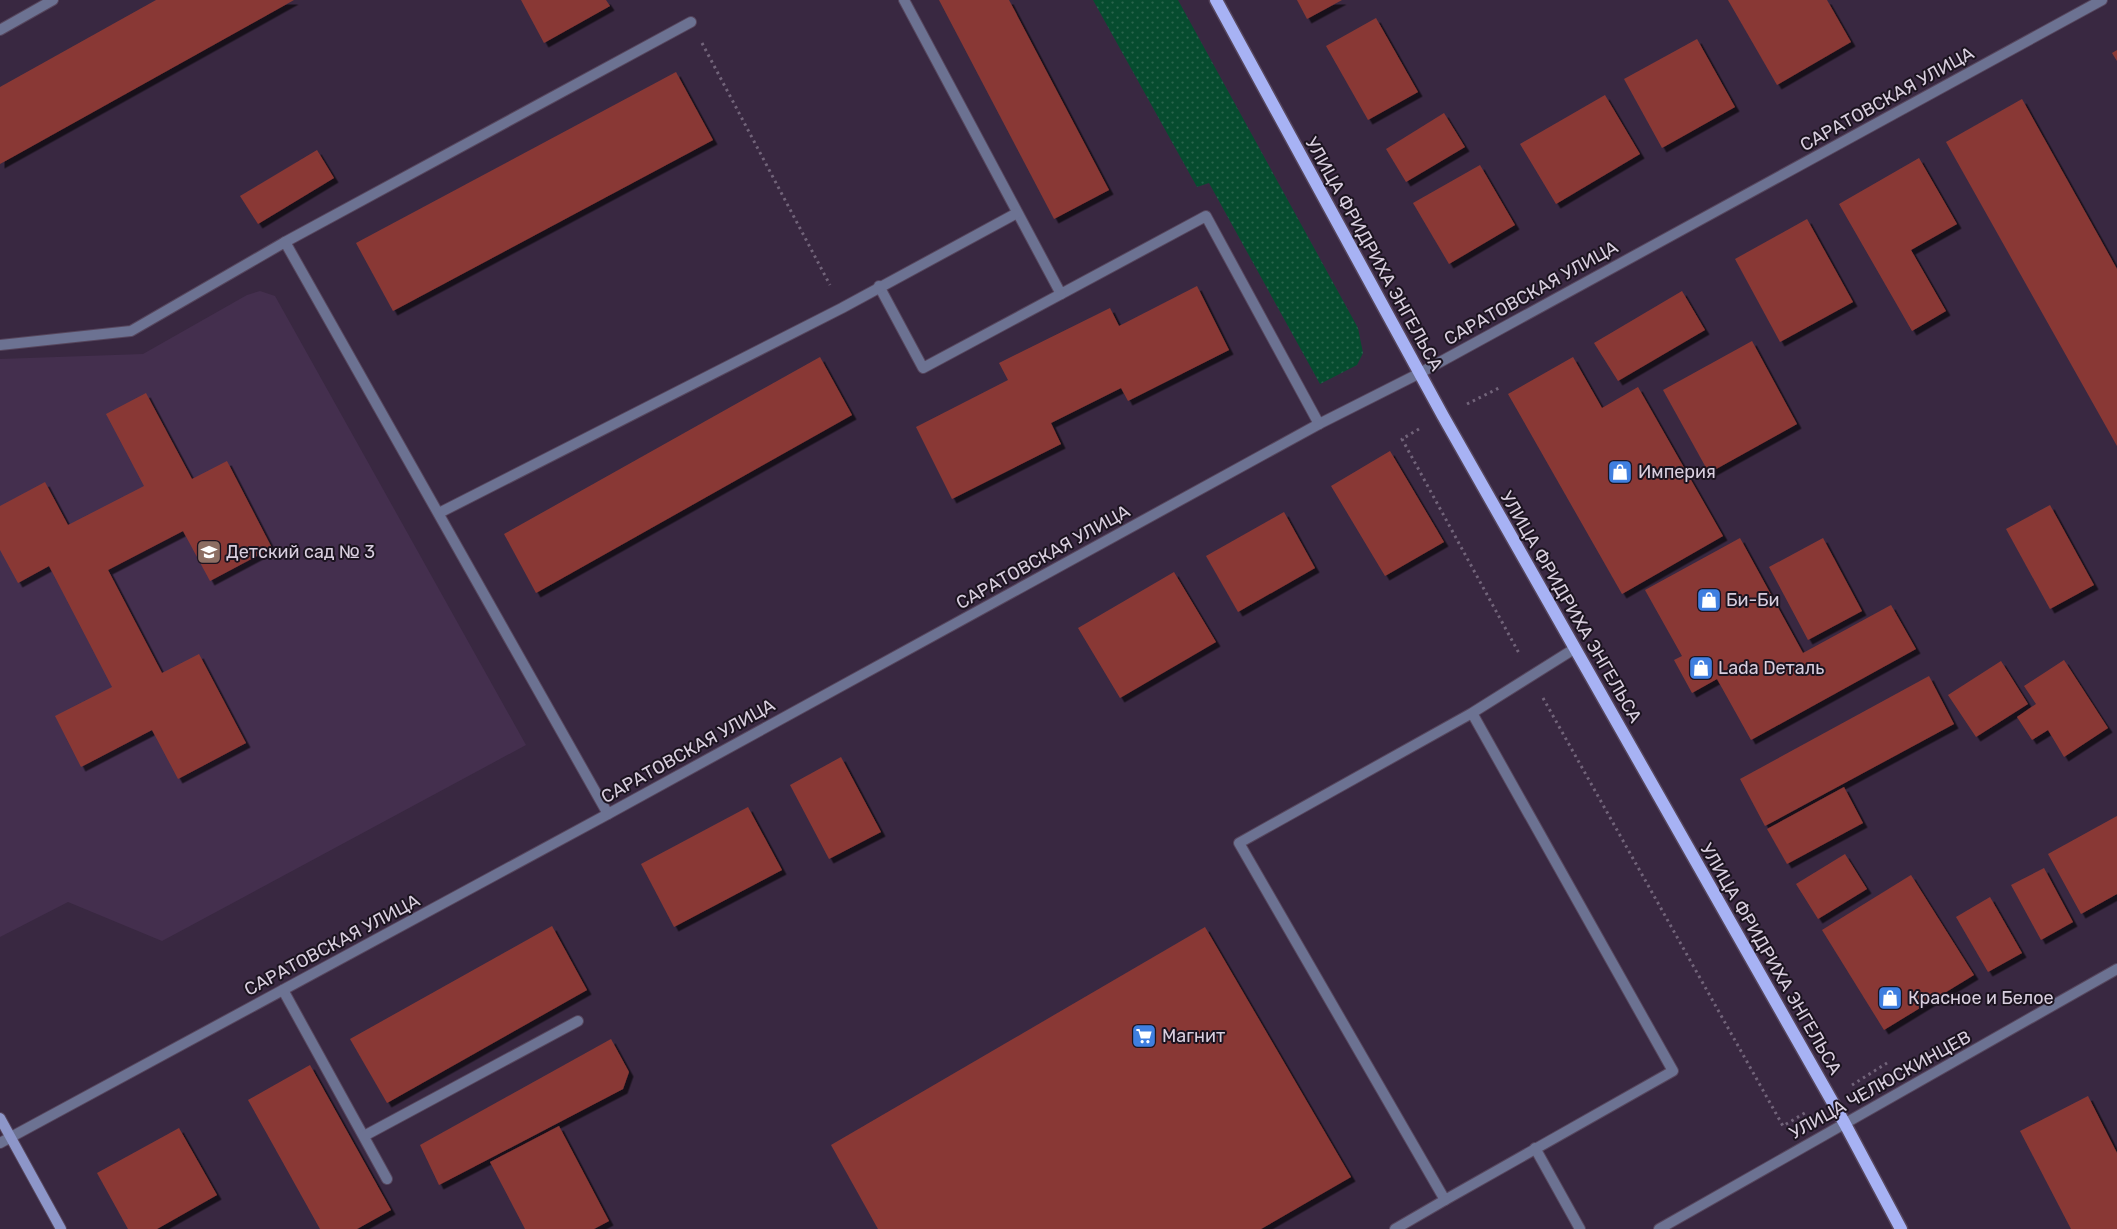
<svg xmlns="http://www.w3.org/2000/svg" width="2117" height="1229" viewBox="0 0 2117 1229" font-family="Rubik,sans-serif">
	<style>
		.built { fill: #442f4e }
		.grass { fill: url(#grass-dots) }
		.building { fill: #893935; filter: url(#shadow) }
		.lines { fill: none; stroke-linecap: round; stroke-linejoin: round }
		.service-casing { stroke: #56465d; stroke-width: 12 }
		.minor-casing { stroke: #56465d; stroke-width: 12 }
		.secondary-casing { stroke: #56465d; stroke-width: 12 }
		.primary-casing { stroke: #56465d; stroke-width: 15 }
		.path { stroke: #72647a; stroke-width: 3; stroke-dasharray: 2.5 4; stroke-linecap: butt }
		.service { stroke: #6c7292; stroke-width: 10 }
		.minor { stroke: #6c7292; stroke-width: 10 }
		.secondary { stroke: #8d96c9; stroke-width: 10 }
		.primary { stroke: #a7b2f4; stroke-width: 12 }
		.labels { text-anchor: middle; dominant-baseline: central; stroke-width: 4; stroke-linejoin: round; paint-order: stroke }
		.street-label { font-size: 18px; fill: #d8cede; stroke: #1c1420 }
		.poi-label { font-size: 18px; fill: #d8cede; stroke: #1c1420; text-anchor: start }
	</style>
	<defs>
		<pattern id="grass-dots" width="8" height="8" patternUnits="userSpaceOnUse" patternTransform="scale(1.25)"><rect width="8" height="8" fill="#064c2f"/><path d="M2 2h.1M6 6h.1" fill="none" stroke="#2a654d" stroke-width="1.8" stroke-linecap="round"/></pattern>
		<filter id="shadow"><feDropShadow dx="4.5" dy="4.5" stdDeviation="0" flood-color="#0009"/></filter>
	</defs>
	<rect width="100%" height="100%" fill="#392841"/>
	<polygon class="built" points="260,291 275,296 526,745 162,941 68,902 0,937 0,359 143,354 247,295"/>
	<polygon class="grass" points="1093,0 1178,0 1358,328 1363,353 1357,365 1320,384 1209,183 1197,187"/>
	<g class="building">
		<polygon points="156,0 294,0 0,164 0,87"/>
		<polygon points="521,0 606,0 610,6 544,43"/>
		<polygon points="939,0 1009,0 1109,190 1054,219"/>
		<polygon points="1297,0 1342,0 1307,19"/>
		<polygon points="1728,0 1827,0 1851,42 1777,85"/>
		<polygon points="1376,18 1418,92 1368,120 1326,46"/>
		<polygon points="1697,39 1735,107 1662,148 1624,79"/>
		<polygon points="2117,50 2117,61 2112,53"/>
		<polygon points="676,72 713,140 393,311 356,243"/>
		<polygon points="1605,95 1640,154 1556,204 1520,144"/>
		<polygon points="2022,99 2117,269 2117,446 1946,142"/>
		<polygon points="1444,113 1465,147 1406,182 1386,149"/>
		<polygon points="317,150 334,178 258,224 240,196"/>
		<polygon points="1919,158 1957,224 1911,250 1946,311 1912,331 1839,204"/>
		<polygon points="1480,165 1515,225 1449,264 1413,203"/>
		<polygon points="1807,219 1853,302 1780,342 1735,259"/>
		<polygon points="1197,286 1229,350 1128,401 1121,388 1051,423 1061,444 952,499 916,427 1008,380 999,363 1110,308 1119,326"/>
		<polygon points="1682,291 1705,330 1618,381 1594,343"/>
		<polygon points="1752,341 1797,424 1709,473 1663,390"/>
		<polygon points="820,357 852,415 536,593 504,534"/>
		<polygon points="1573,357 1602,408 1638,387 1723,536 1622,594 1508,394"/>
		<polygon points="146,393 192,479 227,461 272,548 210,581 183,531 108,570 162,673 199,654 246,743 178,779 152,730 81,767 55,716 112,687 49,566 18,583 0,550 0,506 45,482 68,525 144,486 106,414"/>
		<polygon points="1390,451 1444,542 1385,576 1331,486"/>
		<polygon points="2050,505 2094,585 2050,609 2006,529"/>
		<polygon points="1284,512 1315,568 1238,612 1206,556"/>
		<polygon points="1740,538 1803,653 1891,605 1916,649 1751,740 1717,679 1692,693 1674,660 1682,656 1645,590"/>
		<polygon points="1823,538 1862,611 1808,640 1769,567"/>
		<polygon points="1174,572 1216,642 1120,698 1078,628"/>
		<polygon points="2064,660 2108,728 2064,757 2048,730 2032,740 2017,717 2036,704 2024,686"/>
		<polygon points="2001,661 2028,704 1976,737 1948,695"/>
		<polygon points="1929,676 1954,724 1765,826 1740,779"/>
		<polygon points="841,757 881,832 829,859 790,785"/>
		<polygon points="1844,787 1863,823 1787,864 1767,829"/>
		<polygon points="748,807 782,870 674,927 641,864"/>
		<polygon points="2117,816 2117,894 2081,914 2048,854"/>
		<polygon points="1845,854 1867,889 1818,919 1796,884"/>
		<polygon points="2044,868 2073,922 2041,940 2011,885"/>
		<polygon points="1911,875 1974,975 1884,1030 1822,930"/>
		<polygon points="1990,897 2022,953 1988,972 1956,917"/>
		<polygon points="552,926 587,990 387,1103 350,1039"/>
		<polygon points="1205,927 1351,1177 1261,1229 878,1229 831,1145"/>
		<polygon points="611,1039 629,1072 623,1089 439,1185 420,1145"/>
		<polygon points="310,1065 391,1210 357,1229 320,1229 248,1100"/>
		<polygon points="2088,1096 2117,1153 2117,1229 2071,1229 2020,1131"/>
		<polygon points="559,1126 609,1221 594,1229 525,1229 490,1162"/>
		<polygon points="179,1128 217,1195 157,1229 128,1229 97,1173"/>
	</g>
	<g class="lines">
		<defs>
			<g id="service">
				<polyline points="904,0 1061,294 1206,216 1319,424"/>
				<polyline points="0,30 53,0"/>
				<polyline points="285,242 691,22"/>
				<polyline points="879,286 923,368 1061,294"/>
				<polyline points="0,345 131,331 285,242 608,814"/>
				<polyline points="439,513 842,308 1017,213"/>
				<polyline points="1472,713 1673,1071 1445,1200 1239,843 1472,713 1574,649"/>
				<polyline points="283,990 387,1179"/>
				<polyline points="364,1136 578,1021"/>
				<polyline points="0,1143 608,814 1319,424 1420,373 2102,0"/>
				<polyline points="1535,1148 1580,1229"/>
				<polyline points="1395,1229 1445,1200"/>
			</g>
			<polyline id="minor" points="1659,1229 2117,969"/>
			<polyline id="secondary" points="0,1118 61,1229"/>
			<polyline id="primary" points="1216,0 1443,416 1845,1124 1901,1229"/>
		</defs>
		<use href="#service" class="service-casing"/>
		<use href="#minor" class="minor-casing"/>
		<use href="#secondary" class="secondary-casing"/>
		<use href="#primary" class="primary-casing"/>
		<g class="path">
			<polyline points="702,43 830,285"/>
			<polyline points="1467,404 1501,387"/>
			<polyline points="1419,429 1402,439 1520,655"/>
			<polyline points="1543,698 1783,1126 1808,1111"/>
			<polyline points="1852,1085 1887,1063"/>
		</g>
		<use href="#service" class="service"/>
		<use href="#minor" class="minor"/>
		<use href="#secondary" class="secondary"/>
		<use href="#primary" class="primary"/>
	</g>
	<defs>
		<symbol id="shop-square" viewBox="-11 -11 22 22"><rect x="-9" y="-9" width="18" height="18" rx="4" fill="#3f7fe0" stroke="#1c1420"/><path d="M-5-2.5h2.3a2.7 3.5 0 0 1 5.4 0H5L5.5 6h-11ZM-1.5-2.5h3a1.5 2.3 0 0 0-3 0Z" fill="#fff"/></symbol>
		<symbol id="school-square" viewBox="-11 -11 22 22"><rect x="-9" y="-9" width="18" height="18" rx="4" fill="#8d6e63" stroke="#1c1420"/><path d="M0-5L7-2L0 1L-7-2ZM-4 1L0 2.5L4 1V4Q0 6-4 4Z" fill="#fff"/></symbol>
		<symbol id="supermarket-square" viewBox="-11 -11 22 22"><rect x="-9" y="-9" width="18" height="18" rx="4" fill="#3f7fe0" stroke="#1c1420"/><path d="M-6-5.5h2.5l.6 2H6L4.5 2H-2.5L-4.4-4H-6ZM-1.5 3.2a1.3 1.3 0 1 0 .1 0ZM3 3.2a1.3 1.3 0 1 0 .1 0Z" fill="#fff"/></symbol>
	</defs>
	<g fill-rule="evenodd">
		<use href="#shop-square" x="1606" y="458" width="28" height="28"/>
		<use href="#school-square" x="195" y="538" width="28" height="28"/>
		<use href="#shop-square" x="1695" y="586" width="28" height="28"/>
		<use href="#shop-square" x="1687" y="654" width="28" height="28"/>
		<use href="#shop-square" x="1876" y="984" width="28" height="28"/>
		<use href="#supermarket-square" x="1130" y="1022" width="28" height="28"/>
	</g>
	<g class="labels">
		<g class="street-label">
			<text transform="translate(1887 99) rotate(-29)">САРАТОВСКАЯ УЛИЦА</text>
			<text transform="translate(1374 254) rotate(61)">УЛИЦА ФРИДРИХА ЭНГЕЛЬСА</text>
			<text transform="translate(1531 293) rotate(-29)">САРАТОВСКАЯ УЛИЦА</text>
			<text transform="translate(1043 557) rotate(-29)">САРАТОВСКАЯ УЛИЦА</text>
			<text transform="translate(1571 607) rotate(60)">УЛИЦА ФРИДРИХА ЭНГЕЛЬСА</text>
			<text transform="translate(688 751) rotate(-29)">САРАТОВСКАЯ УЛИЦА</text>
			<text transform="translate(332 945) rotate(-28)">САРАТОВСКАЯ УЛИЦА</text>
			<text transform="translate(1771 959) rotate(60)">УЛИЦА ФРИДРИХА ЭНГЕЛЬСА</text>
			<text transform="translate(1880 1085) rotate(-29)">УЛИЦА ЧЕЛЮСКИНЦЕВ</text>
		</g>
		<g class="poi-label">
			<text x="1638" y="472">Империя</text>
			<text x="226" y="552">Детский сад № 3</text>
			<text x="1726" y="600">Би-Би</text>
			<text x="1718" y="668">Lada Dеталь</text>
			<text x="1908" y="998">Красное и Белое</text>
			<text x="1162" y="1036">Магнит</text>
		</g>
	</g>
</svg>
